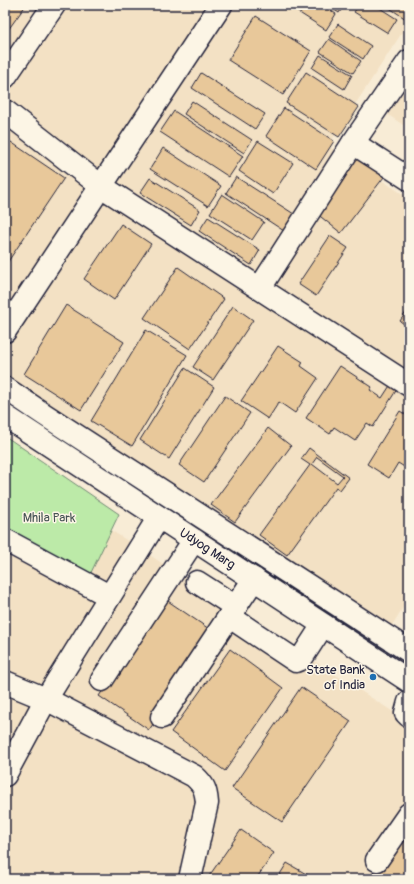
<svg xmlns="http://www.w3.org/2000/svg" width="414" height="884" viewBox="0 0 414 884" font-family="Pangolin,sans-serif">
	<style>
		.built { fill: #f3e1c4 }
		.green { fill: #bceaa8; stroke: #6f8672 }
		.building { fill: #e8c89a; stroke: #22223b; fill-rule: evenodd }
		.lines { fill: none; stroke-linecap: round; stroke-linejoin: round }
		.minor-casing { stroke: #22223b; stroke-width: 25 }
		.minor { stroke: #fcf5e5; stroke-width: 22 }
		.poi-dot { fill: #1f6fb2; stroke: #fcf5e5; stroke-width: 1.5 }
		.labels { text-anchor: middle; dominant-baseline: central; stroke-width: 3; stroke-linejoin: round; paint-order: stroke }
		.park-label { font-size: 13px; fill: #485456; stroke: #fcf5e5 }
		.street-label { font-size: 13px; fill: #22223b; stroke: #fcf5e5 }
		.poi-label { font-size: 13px; fill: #22223b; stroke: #fcf5e5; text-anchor: end }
	</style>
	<rect width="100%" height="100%" fill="#f8ecd6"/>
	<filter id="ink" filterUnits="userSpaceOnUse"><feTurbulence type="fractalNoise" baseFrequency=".025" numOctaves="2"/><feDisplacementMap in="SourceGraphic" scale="8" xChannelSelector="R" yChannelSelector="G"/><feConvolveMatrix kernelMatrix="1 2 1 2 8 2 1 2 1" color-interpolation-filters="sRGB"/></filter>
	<g filter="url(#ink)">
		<g class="built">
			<polygon points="5,5 409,5 409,22 328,146 409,198 409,598 389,630 5,377"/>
			<polygon points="409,75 409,129 384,112"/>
			<polygon points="5,462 409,722 409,879 5,879"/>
		</g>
		<polygon class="green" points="5,436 119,514 86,583 5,546"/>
		<g class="building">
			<polygon points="5,5 26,5 8,30 5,27"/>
			<polygon points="287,5 323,5 336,14 326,30"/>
			<polygon points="327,5 344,5 339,13"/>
			<polygon points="359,5 375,5 397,19 388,33 354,12"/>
			<polygon points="385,5 409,5 409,21"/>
			<polygon points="256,16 311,51 283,95 228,60"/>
			<polygon points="338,24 371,46 363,59 329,37"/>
			<polygon points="329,39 361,61 353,73 320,52"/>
			<polygon points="320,55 352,75 344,89 312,68"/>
			<polygon points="306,72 359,107 339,137 286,103"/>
			<polygon points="201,73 265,114 255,129 192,88"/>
			<polygon points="192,101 252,140 244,153 184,114"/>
			<polygon points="284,108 334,141 316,169 266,136"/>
			<polygon points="174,111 243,156 229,177 160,132"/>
			<polygon points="5,138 64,178 5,266"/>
			<polygon points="258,141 293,163 273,194 239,171"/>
			<polygon points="163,148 221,186 208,206 150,169"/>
			<polygon points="358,157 384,177 341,233 316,213"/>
			<polygon points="236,177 294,214 284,231 226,193"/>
			<polygon points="150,178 200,210 191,225 140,193"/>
			<polygon points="222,194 264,222 252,240 210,213"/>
			<polygon points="208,217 260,250 251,265 199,231"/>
			<polygon points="121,224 151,244 114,300 84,279"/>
			<polygon points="330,236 348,248 316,296 298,284"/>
			<polygon points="178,267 224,299 190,349 144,318"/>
			<polygon points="66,305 124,342 81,410 24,374"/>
			<polygon points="233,306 253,320 213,380 193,367"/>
			<polygon points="409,308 409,328 400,321"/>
			<polygon points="146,330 187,355 132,446 91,421"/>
			<polygon points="278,346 303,362 301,366 318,378 295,413 279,402 268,419 241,401"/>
			<polygon points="340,366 372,387 370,390 382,398 393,381 399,386 373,427 367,423 355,441 334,427 330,434 306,418"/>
			<polygon points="185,368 214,387 169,459 140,440"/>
			<polygon points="225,396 250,413 204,482 179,465"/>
			<polygon points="400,411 409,417 409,470 398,463 389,478 367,464"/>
			<polygon points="268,428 291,446 235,522 211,505"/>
			<path d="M 309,448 L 349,478 L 340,490 L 336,487 L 287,555 L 259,535 L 310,465 L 301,459 ZM 317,457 L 343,476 L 337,483 L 312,464 Z"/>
			<polygon points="165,599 215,633 149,730 99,696"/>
			<polygon points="230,649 283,688 225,771 171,732"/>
			<polygon points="301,687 351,721 282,822 232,788"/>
			<polygon points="409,822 409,879 372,879 370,877"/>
			<polygon points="241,830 274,853 256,879 207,879"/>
			<polygon points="287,863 315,879 277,879"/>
		</g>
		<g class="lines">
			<defs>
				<g id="minor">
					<polyline points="5,77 54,5"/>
					<polyline points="5,111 101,186 409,385"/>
					<polyline points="353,143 409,179"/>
					<polyline points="260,288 353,143 409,61"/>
					<polyline points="5,331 221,5"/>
					<polyline points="5,388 45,415 409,651"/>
					<path id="s1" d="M 5,416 L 409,681"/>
					<polyline points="5,540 109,596"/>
					<polyline points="197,582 236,607"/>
					<polyline points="239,623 296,661 301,659 323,625"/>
					<polyline points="102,680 194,540"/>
					<path d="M 5,682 L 46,699 L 194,776 C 204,785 206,790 207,803 L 190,879"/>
					<polyline points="409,702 406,713 409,716"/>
					<polyline points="162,717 254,579"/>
					<polyline points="5,775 46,699 159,517"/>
					<polyline points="377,860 409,814"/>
				</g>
			</defs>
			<use href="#minor" class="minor-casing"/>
			<use href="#minor" class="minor"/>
		</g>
	</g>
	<circle class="poi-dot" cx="373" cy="677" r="4"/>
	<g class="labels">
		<g class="park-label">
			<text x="49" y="518">Mhila Park</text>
		</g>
		<g class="street-label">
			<text stroke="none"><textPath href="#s1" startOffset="242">Udyog Marg</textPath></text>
		</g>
		<g class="poi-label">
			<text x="365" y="670">State Bank<tspan x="365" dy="15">of India</tspan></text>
		</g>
	</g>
	<rect width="414" height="884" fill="none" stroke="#fcf5e5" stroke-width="20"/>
	<rect x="10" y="10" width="394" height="864" fill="none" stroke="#22223b" stroke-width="1.5" filter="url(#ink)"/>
</svg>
